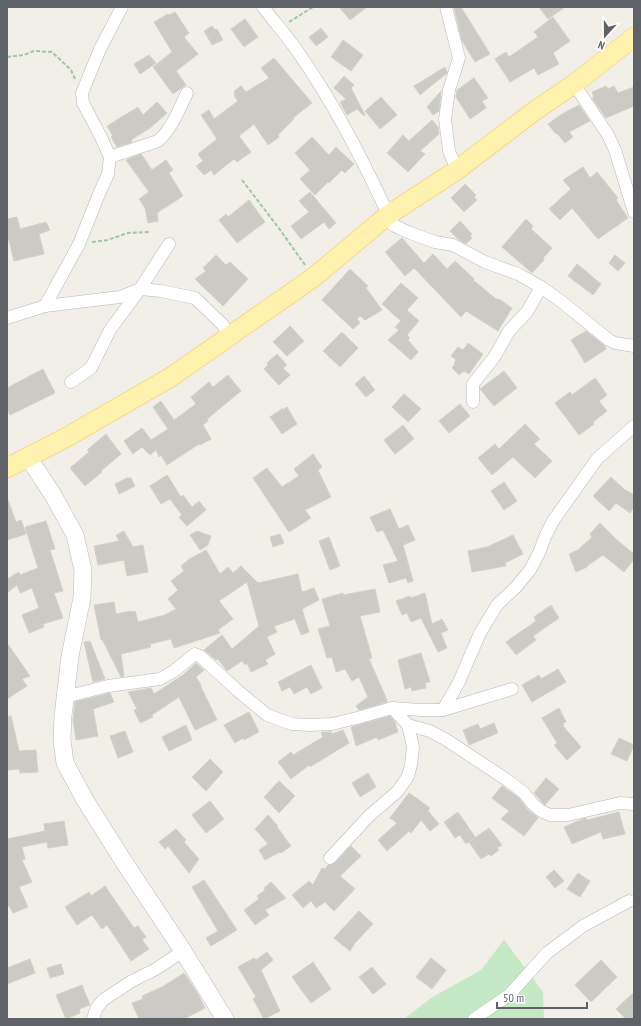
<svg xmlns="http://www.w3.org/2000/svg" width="641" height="1026" viewBox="0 0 641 1026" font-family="'PT Sans Narrow',sans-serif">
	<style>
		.green { fill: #c5e8c5 }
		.building { fill: #cccac5; stroke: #d6d1c6 }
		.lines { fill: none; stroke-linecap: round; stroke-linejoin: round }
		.street-casing { stroke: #b5b8bc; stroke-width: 13 }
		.secondary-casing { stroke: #b6babf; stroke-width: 18 }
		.primary-casing { stroke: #f2c960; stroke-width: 20 }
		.path { stroke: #9cc7a9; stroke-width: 2; stroke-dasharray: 4 2; stroke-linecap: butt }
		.street { stroke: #fff; stroke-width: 12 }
		.secondary { stroke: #fff; stroke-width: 17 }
		.primary { stroke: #fff2af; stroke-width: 19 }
	</style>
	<rect width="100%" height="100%" fill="#f1efe8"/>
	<polygon class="green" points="504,940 543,992 544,1019 404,1019 431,998 481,970"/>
	<g class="building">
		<polygon points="339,7 367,7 350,20"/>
		<polygon points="454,7 461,7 490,54 475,62 462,41"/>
		<polygon points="539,7 565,7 548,19"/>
		<polygon points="175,12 189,33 184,37 198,54 176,71 186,85 173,94 153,67 172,52 154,22 168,14 169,15"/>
		<polygon points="553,17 570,41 553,53 559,64 538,75 534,68 510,82 495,59 506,52 509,57 538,37 534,32"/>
		<polygon points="245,19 258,37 244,47 231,29"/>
		<polygon points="212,26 215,30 217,29 223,40 212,45 204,31"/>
		<polygon points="321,28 328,37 316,46 309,37"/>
		<polygon points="343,40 363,55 351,71 331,57"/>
		<polygon points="149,55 156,63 140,74 134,64"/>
		<polygon points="274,58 312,103 293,118 294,119 278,135 279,137 268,145 254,124 239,136 251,152 237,162 234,159 214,175 211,170 204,175 196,166 203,161 198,154 217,139 201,115 209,110 214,119 238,101 234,95 235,94 234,91 241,86 246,92 269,78 261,68"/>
		<polygon points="445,67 447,71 447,73 420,95 414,86"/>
		<polygon points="344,76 354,85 351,88 365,115 364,116 357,109 347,115 340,102 346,99 334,88"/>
		<polygon points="474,78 488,98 482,101 486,108 470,119 456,97 457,90"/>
		<polygon points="606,86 608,89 614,86 618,93 634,87 634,106 606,118 592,98 594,97 592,92"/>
		<polygon points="441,91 439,111 433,115 427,107"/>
		<polygon points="381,97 397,115 380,129 365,111"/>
		<polygon points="157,102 167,113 150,128 131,140 132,142 117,147 111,137 113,136 107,126 138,107 143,115"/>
		<polygon points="579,105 590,121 569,132 573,137 565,143 557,133 556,134 548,124 562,114"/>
		<polygon points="432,120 438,127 439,134 420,151 425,154 408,172 387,153 403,135 409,141"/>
		<polygon points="312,137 329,155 336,147 354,164 345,173 342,170 329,183 328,182 315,195 300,179 310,170 295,153"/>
		<polygon points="141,154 152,170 166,160 173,170 169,173 183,196 157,213 158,221 148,223 145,208 139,199 149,192 126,160"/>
		<polygon points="583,167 590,178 597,172 618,198 616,200 628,218 598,239 572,208 560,220 549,209 571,189 563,180"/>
		<polygon points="465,184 476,195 474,197 477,200 464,212 451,198"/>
		<polygon points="310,192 336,223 329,229 324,222 301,239 291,226 309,212 299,201"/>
		<polygon points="249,200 265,222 237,243 219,220 226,214 228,217"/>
		<polygon points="17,217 20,229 46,222 50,230 39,234 44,254 14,261 9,240 7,241 7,219"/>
		<polygon points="526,219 533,226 531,229 552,248 543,258 544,260 532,273 502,247"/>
		<polygon points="460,221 472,234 470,236 472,238 466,244 458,239 450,231"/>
		<polygon points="402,238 424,263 433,254 447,269 455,261 474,279 473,280 491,295 498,300 499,299 512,308 498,331 466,311 461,317 414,268 405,276 385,252"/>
		<polygon points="216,255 226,265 230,262 248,279 223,306 195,279 206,271 203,268"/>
		<polygon points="615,255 625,263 618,271 609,263"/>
		<polygon points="577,264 601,284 593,295 568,276"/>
		<polygon points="350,269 368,286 366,288 382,310 365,320 360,316 357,319 360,323 353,329 322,300"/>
		<polygon points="401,283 418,298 407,310 419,321 407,335 410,338 408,340 418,352 411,360 388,340 399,330 395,327 401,321 382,304"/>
		<polygon points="290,326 304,341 287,356 273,342"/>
		<polygon points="586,331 604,345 606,349 585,363 571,340"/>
		<polygon points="342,332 358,348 340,367 323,351"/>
		<polygon points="468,343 483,354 469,374 464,371 459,375 452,368 455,364 454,363 456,360 451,356 458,347 463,350"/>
		<polygon points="277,354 287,365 283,368 290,375 279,385 264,369 268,365 267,363"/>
		<polygon points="43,369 55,393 10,415 7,408 7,388"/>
		<polygon points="504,371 517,388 494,406 480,389"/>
		<polygon points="228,375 241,391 207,419 208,421 203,425 211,439 200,445 199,444 167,465 161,455 159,457 156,450 150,455 142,447 133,454 124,441 142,428 151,440 168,429 153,407 161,401 174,420 196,404 191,397 209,382 213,387"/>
		<polygon points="364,376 375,390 366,397 355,384"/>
		<polygon points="595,378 607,395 599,401 607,411 593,422 594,424 579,435 555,403 570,392 572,395"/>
		<polygon points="404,394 421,409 408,422 392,407"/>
		<polygon points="460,404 470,416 449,433 439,421"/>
		<polygon points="287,407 297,424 282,434 270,417 283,408 283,410"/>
		<polygon points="525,424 540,439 534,444 552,461 535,478 513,457 492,475 478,458 495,444 499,449"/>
		<polygon points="403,425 414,439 395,454 384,440"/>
		<polygon points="106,434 121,454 101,471 102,472 85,486 70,468 89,452 87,450"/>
		<polygon points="313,454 322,467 318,470 331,497 305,510 311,518 289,532 253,478 267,468 282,487 299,476 294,469"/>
		<polygon points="167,475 181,497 183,495 192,507 199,501 206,510 187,526 179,517 182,515 170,499 161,504 150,486"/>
		<polygon points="611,477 625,490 634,495 634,507 630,513 616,503 609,511 593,496"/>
		<polygon points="127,478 131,478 135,486 119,494 115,484"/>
		<polygon points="504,482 517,501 504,510 491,491"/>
		<polygon points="8,500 16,522 21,520 26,534 7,540 7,501"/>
		<polygon points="390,509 399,529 408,525 415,540 403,545 413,581 408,583 406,578 389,583 383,565 398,561 383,530 377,532 370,517"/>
		<polygon points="46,521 55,549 50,550 63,591 54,593 63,618 43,624 44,627 29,633 22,615 39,608 32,588 20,593 17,585 7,593 7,579 19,572 20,575 38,568 25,527"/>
		<polygon points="600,523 617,540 634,554 634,559 624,572 603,555 587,566 587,567 576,572 569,554 578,550 592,537 590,534"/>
		<polygon points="124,531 133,547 143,545 148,572 127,576 124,560 98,565 94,546 119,541 116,535"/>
		<polygon points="197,531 211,536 208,545 200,550 190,535"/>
		<polygon points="280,534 284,543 273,547 270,537"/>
		<polygon points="513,535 523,554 505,563 506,566 472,572 468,551 487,547"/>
		<polygon points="329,537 340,566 330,570 319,541"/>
		<polygon points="206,550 220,574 228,567 233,573 241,566 258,583 298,574 302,592 314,588 319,600 302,609 309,632 301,635 295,619 274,626 277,632 267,637 275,654 265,660 268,664 251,672 247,663 245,665 242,661 227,671 218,659 216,660 204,650 222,635 232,649 259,626 247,582 219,601 233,619 218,630 220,633 174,648 171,639 150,644 151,647 121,654 124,676 121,677 102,639 101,640 94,605 114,602 116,614 131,611 132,612 135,611 138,622 165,615 176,609 168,599 178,590 171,581 184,571 181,566 188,560"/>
		<polygon points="375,589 380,612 360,616 372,658 369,659 387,700 387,702 359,710 356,706 368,697 359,677 352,681 345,669 336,672 332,657 327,658 318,629 330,626 322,599 343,593 343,595"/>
		<polygon points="425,593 432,624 442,619 448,630 441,633 447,648 438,652 421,618 411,622 407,613 402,615 396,601 410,596 411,598"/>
		<polygon points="551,605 559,618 533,636 536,640 516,655 506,642 536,621 534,617"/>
		<polygon points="90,641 105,679 93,682 84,642"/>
		<polygon points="7,643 30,676 22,679 27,686 7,699"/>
		<polygon points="421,653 430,682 425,683 426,688 412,691 411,687 405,689 398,660"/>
		<polygon points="196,663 204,670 196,677 201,685 200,685 217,720 195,730 179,697 152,715 153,717 140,723 134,710 137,709 128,692 151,688 154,694 183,675"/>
		<polygon points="311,665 322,688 311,694 307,687 294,694 290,687 282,691 278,682"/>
		<polygon points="558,669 566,682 532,702 522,685 539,675 541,679"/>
		<polygon points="110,693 114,702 93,709 98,736 76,740 73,720 75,702"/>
		<polygon points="559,708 566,722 563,723 564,725 563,726 581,747 567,760 554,745 557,743 542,718"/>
		<polygon points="249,712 259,732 244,740 243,738 235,743 224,725"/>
		<polygon points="11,716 19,751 36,750 38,772 20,773 19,769 8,770 7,717"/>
		<polygon points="390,716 395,722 398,732 378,740 377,737 356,746 351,727"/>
		<polygon points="494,723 498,733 469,745 463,730 478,724 480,729"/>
		<polygon points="186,725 192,740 169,751 162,737"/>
		<polygon points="343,730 349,743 310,767 309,765 291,779 278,762 291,752 293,755 323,737 321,733 322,732 331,732 332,734"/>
		<polygon points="125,731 133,752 118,758 110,736"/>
		<polygon points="619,738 634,745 627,761 611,754"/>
		<polygon points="210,759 223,772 206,791 192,777"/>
		<polygon points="368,773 376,787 360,797 352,783"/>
		<polygon points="546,778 559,789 545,805 534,793"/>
		<polygon points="279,781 295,796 279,813 264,797"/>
		<polygon points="502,786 519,798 528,810 538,818 524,836 501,819 509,811 492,798"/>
		<polygon points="409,793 430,808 428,811 439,824 430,831 421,820 411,833 409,831 387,851 378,840 397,823 390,818"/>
		<polygon points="210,801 224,819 206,833 192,815"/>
		<polygon points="458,812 475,837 466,844 460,835 455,838 444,822"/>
		<polygon points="619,812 625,834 603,839 601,832 572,844 564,827 583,819 586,818 587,820"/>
		<polygon points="268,815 278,826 277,827 291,846 281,853 280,852 265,860 259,850 268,844 255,829"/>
		<polygon points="64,821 68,845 48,848 47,842 22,847 25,859 22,860 32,882 19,887 28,907 13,913 9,906 7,907 7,839 45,831 44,824"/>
		<polygon points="489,828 502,845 497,848 499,850 491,856 489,854 481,859 469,842"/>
		<polygon points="176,829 186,840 184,842 199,859 189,873 168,846 165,849 159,842"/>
		<polygon points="351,846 361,856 340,876 355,889 334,911 325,902 316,908 311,901 303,908 292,895 309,881 313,885 322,868 325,869 328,865 335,863"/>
		<polygon points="554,870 564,881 555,888 546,877"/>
		<polygon points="578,873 590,881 580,897 567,889"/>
		<polygon points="204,880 237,930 211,946 206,938 218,931 192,887"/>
		<polygon points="271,882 286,898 265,910 269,915 255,925 244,910 259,899 257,896 265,890 264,888"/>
		<polygon points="105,886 134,928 138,926 146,937 142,940 149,949 131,961 107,925 102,929 92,915 77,925 65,907 89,892 91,896"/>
		<polygon points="359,911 373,924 354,944 350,951 334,938"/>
		<polygon points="267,952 273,960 261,970 280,1011 264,1019 253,999 256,997 238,967 254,958 256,960"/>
		<polygon points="431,958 446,970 432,989 416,977"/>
		<polygon points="30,959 35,973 7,984 7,968"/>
		<polygon points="601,960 617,977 591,1002 575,985"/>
		<polygon points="313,962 331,989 311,1003 292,977"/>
		<polygon points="61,964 64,974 50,978 47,968"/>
		<polygon points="372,967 386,984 373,994 359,977"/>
		<polygon points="184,973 198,994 205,1008 184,1019 139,1019 132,1003 143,999 142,996 162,987"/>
		<polygon points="82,985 90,1005 79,1009 80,1013 66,1019 56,995"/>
		<polygon points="634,992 634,1019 626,1019 616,1009"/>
	</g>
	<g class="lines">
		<defs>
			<g id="street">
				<path d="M 263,7 C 275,23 289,38 300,55 C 337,108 366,166 393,225 L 410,233 L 435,242 L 453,245 L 485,262 L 518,274 L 541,287 L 562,302 L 609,340 L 615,343 L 634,346"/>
				<polyline points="446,7 459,58 449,90 445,119 449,151 457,170"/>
				<polyline points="574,84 608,135 615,150 634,212"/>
				<path d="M 110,157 L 158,141 C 172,129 179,109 187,93"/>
				<polyline points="45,306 79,244 99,194 108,174 110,157 101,137 83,103 82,93 100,49 122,7"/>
				<polyline points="7,318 45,306 120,297 140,289 161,291 195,298 222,324 230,335"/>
				<polyline points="71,382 91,368 110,330 140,289 169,244"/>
				<polyline points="473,402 473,384 495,356 509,331 527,312 541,287"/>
				<polyline points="65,697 108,686 160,679 174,671 195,654 200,656 237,690 267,715 292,724 310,725 332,724 357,718 392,708 421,710 443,710 512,689"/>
				<polyline points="443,710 459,682 480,633 497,605 516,587 530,570 539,553 545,537 553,521 597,459 634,426"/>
				<polyline points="408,725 430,731 445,739 510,782 524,793 533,804 541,811 550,815 568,815 620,803 634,804"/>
				<polyline points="330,858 369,816 398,791 408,776 411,765 413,747 408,725 392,708"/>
				<polyline points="93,1019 96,1009 103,1000 132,981 156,969 183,951"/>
				<polyline points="474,1019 509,995 547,953 583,926 629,901"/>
			</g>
			<polyline id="secondary" points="28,457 53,495 75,535 83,570 82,598 70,656 63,716 62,740 65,763 85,800 124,862 183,951 225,1019"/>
			<polyline id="primary" points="7,468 67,437 171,377 314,277 388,215 457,170 533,112 574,84 634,37"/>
		</defs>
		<use href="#street" class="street-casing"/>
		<use href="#secondary" class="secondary-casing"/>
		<use href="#primary" class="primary-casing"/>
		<g class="path">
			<polyline points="289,22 313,7"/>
			<polyline points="7,57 24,55 34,51 52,52 71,70 75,79"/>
			<polyline points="242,180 278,227 305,265"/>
			<polyline points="92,242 107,240 128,233 149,232"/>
		</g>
		<use href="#street" class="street"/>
		<use href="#secondary" class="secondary"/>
		<use href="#primary" class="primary"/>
	</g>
	<rect width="641" height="1026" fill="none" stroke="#5f6368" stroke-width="16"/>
	<g transform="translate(605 36) rotate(201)" stroke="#ffffff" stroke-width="3" paint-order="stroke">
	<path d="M0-3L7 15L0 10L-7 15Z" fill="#5f6368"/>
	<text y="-6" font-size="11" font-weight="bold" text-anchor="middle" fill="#5f6368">N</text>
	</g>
	<path d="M497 1002v6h90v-6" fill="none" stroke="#5f6368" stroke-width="2"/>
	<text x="503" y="1002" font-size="12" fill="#5f6368" stroke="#ffffff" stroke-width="3" paint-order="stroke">50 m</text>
</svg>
